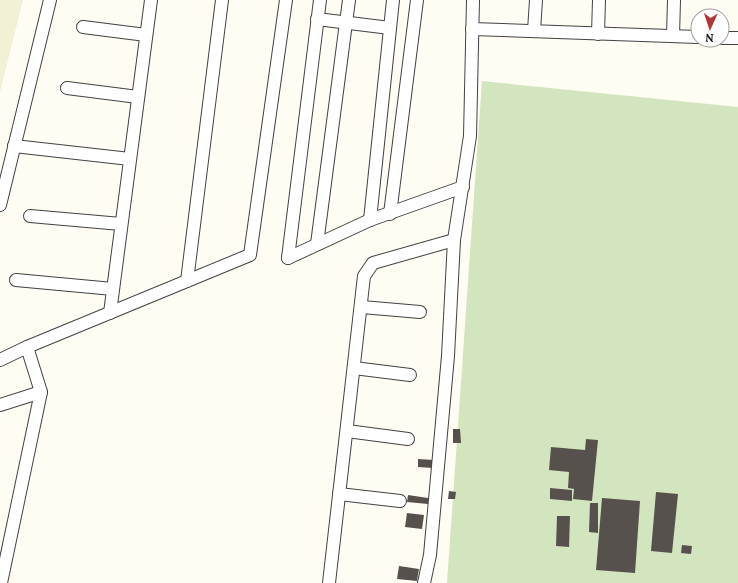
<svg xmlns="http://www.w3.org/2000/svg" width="738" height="583" viewBox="0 0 738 583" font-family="Lora,serif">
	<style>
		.farmland { fill: #f2f0d5 }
		.green { fill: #d3e5bf }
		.building { fill: #57514d }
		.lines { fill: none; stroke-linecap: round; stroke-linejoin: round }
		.minor-casing { stroke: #424242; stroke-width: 14 }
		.minor { stroke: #fff; stroke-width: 12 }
	</style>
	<rect width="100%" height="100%" fill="#fefcf3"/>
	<polygon class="farmland" points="0,0 23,0 0,92"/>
	<polygon class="green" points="482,81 738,107 738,583 447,583"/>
	<g class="building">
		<polygon points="453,429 460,429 461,443 453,443"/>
		<polygon points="586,439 598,440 592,501 573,499 574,489 568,488 569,472 549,470 551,447 585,450"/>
		<polygon points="418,459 434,460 433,468 418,467"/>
		<polygon points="550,488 572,490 572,501 550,499"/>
		<polygon points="449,491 456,492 455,499 448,499"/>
		<polygon points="656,492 678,494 672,553 651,551"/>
		<polygon points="408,495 428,498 428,504 407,502"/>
		<polygon points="602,498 640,501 635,573 596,570"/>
		<polygon points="590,503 598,503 598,533 589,532"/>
		<polygon points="407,513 424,515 422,529 405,527"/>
		<polygon points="557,516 570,516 569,547 556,546"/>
		<polygon points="682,545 692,546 691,554 681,553"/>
		<polygon points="399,566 419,569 417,581 397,579"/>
	</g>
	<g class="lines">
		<defs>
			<g id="minor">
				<polyline points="317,19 390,28"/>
				<polyline points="83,27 146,35"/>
				<polyline points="472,29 698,37"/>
				<polyline points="534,31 536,0"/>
				<polyline points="598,34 599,0"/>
				<polyline points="673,36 674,0"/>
				<polyline points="722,38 738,38"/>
				<polyline points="67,88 138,97"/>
				<polyline points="14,146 130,159"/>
				<polyline points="0,205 50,0"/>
				<polyline points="390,214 417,0"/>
				<polyline points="30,216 121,224"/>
				<polyline points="370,220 393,0"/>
				<polyline points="317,244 349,0"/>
				<polyline points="288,258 320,0"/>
				<polyline points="288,258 370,220 463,187"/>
				<polyline points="16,280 113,289"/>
				<polyline points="187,281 222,0"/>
				<polyline points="362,307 420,312"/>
				<polyline points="110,313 151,0"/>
				<polyline points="0,360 27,347"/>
				<polyline points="354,368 410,375"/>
				<polyline points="0,405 41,392"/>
				<polyline points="347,431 408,439"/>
				<polyline points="339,494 400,501"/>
				<polyline points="1,583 41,392 27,347 250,255 286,0"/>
				<polyline points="329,583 364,276 373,263 454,240"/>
				<polyline points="424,583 430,555 448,356 454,240 470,136 473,0"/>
			</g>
		</defs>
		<use href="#minor" class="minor-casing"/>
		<use href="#minor" class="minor"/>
	</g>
	<g transform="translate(710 28) rotate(183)"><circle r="19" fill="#ffffff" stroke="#9f9f9f"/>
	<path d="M0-3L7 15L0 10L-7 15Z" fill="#b2353a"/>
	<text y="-6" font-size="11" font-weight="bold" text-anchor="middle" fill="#0f0f0f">N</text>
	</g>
</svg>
